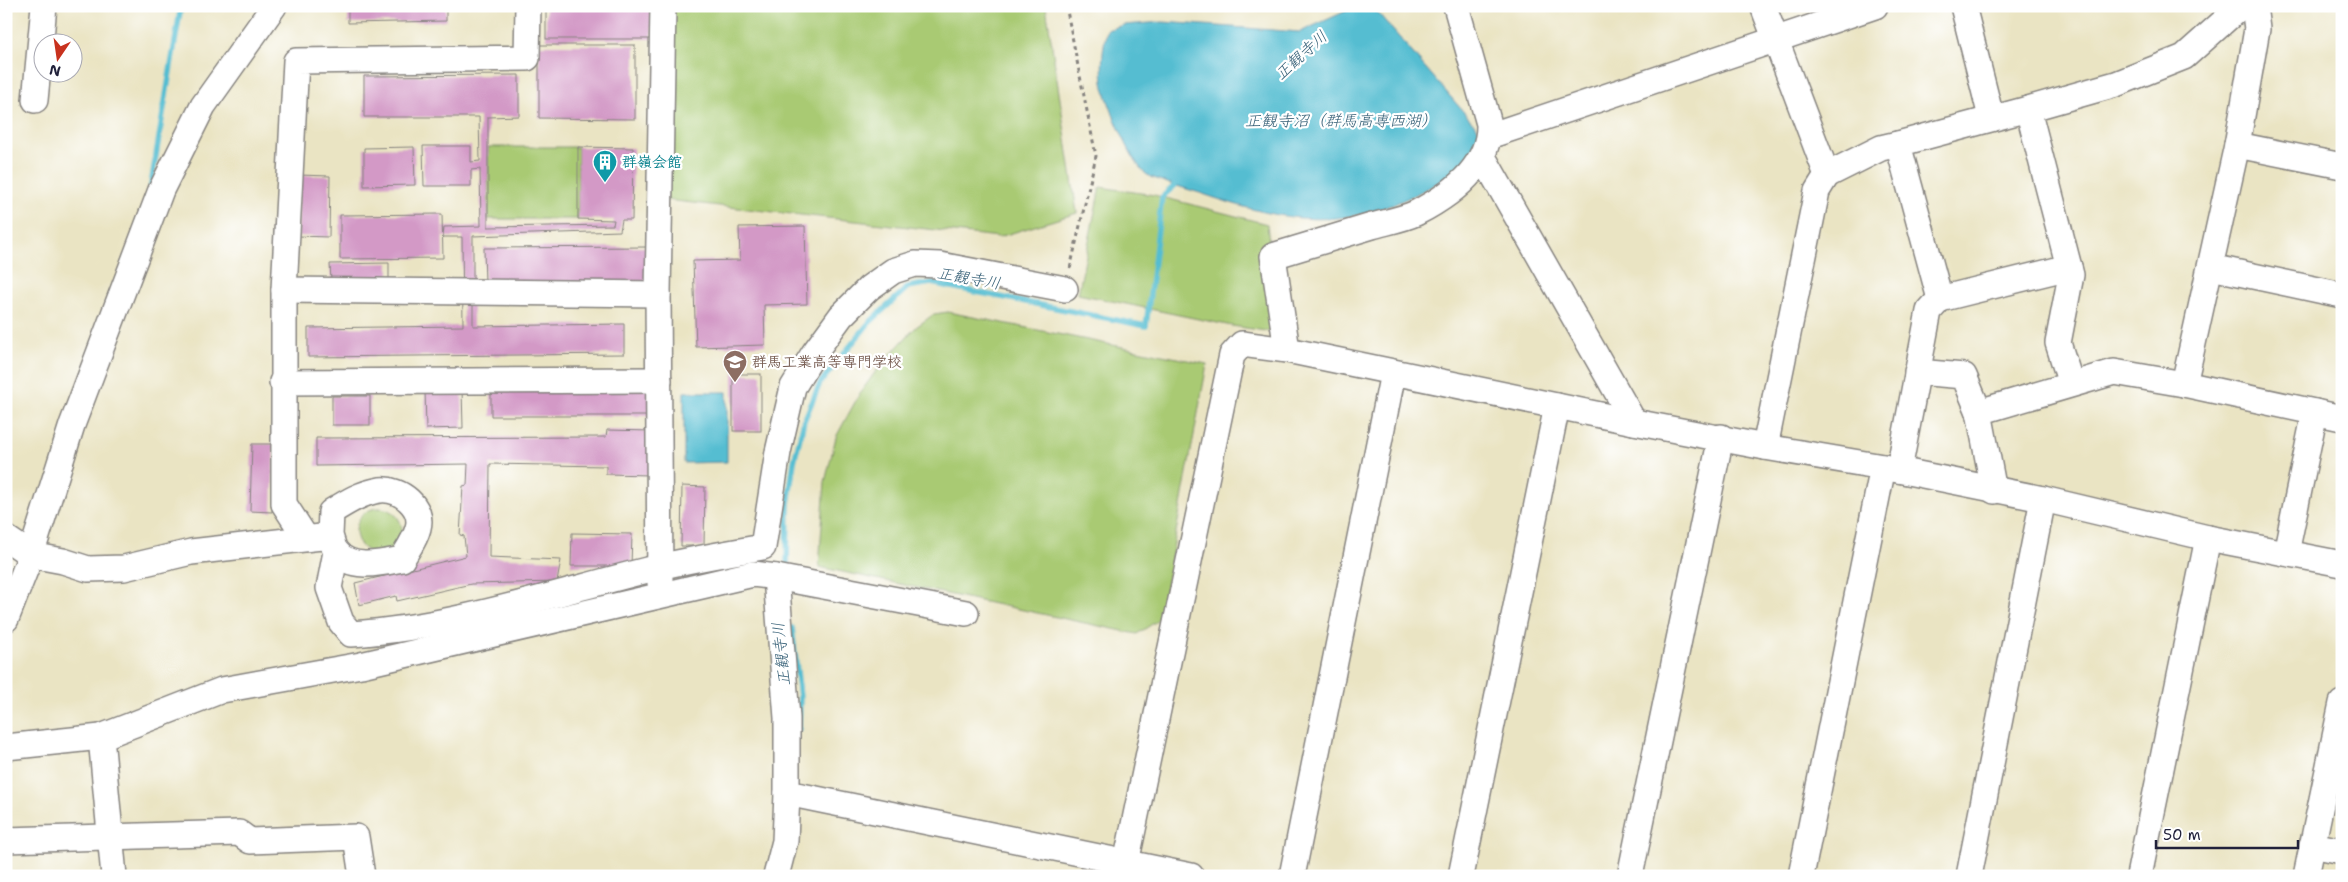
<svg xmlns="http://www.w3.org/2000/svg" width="2348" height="882" viewBox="0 0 2348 882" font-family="'Shantell Sans','Klee One',sans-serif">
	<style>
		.green { fill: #a9ca73; stroke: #667657 }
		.water { fill: #54bdd1; stroke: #3b7086 }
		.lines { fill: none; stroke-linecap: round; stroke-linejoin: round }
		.stream { stroke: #54bdd1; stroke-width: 5.5 }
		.building { fill: #d399c6 }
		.minor-casing { stroke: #86837f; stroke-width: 28 }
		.path { stroke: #86837f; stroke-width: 3; stroke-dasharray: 4 4; stroke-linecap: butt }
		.minor { stroke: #fff; stroke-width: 25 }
		.labels { text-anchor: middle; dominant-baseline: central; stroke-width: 4.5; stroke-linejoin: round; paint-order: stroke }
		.culture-label { font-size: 15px; font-weight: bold; fill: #0d838f; stroke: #fff; text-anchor: start }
		.education-label { font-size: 15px; font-weight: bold; fill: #785e54; stroke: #fff; text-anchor: start }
		.water-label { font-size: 16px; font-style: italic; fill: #366077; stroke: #fff }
	</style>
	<rect width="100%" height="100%" fill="#fff"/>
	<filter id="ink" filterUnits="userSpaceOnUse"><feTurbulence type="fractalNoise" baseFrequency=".02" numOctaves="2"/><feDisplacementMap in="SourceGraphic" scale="10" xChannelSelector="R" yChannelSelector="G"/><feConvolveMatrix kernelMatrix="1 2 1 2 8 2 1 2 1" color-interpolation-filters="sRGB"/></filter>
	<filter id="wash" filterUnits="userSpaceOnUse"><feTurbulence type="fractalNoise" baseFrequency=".0096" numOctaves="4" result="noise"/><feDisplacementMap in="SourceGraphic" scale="20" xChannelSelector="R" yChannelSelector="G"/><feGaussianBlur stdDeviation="1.12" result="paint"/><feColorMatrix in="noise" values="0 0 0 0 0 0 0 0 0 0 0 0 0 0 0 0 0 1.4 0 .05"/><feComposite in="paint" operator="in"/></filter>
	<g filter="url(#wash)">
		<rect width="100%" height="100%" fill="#eae4c3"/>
		<g class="green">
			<polygon points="668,6 1046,6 1077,213 999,237 666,200"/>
			<rect x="488" y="147" width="90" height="72"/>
			<polygon points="1100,187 1154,195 1267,224 1279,333 1232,326 1078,294"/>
			<polygon points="948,312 1207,364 1160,619 1137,634 819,567 825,482 836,437 860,393 881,364 916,327 934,314"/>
			<circle cx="379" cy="531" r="23"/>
		</g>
		<g class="water">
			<path d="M 1357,6 L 1372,6 L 1481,132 C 1476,142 1471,157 1463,165 C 1451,176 1433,186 1418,193 C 1341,233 1282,221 1203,194 C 1191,190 1154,180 1146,174 C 1132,164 1105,99 1103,82 C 1101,65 1103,46 1107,30 L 1123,25 L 1163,22 L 1300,32 Z"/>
			<polygon points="684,392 727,392 727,462 684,463"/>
		</g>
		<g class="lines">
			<g class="stream">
				<polyline points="151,185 181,6"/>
				<polyline points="787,572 788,504 794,462 804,421 820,383 869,323 908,287 931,283 1146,326 1162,197 1181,180"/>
				<polyline points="792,628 800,697 799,729"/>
			</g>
		</g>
		<g id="blocks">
			<g class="building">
				<polygon points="348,6 446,6 446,21 348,23"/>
				<rect x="546" y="6" width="106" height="33"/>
				<polygon points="539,45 635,45 635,119 539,118"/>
				<polygon points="519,75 519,116 488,117 488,227 613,225 614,220 578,219 578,147 633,148 632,220 622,220 620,231 473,236 473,326 624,324 624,354 308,357 308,328 463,326 462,237 443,237 444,227 481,226 480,169 471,170 471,186 424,186 423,146 471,146 471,162 480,161 479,117 364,117 364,76"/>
				<polygon points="414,147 415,185 364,186 364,148"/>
				<polygon points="299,175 330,176 329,237 298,236"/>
				<polygon points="442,214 443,258 340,259 340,215"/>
				<polygon points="805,226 807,304 764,305 765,345 696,347 693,261 740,260 739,227"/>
				<polygon points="649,247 649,283 485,284 484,248"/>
				<polygon points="389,263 389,280 331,281 330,264"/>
				<rect x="733" y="374" width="28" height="57"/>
				<polygon points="491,388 653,388 652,416 491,416"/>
				<polygon points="462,389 463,428 426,429 425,390"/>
				<rect x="332" y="396" width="38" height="29"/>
				<polygon points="607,430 651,431 650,475 606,474 606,466 490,464 489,557 561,560 557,582 471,584 397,601 396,596 359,605 355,583 466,556 464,536 460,535 463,486 467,485 468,464 316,466 316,438 606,437"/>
				<polygon points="252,444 274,444 272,512 250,511"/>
				<polygon points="682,486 705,487 704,546 681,546"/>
				<polygon points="572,533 632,534 631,566 571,566"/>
			</g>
		</g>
	</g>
	<g filter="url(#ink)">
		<use href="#blocks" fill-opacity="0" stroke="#86837f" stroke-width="1"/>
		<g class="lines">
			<defs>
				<g id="minor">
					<polyline points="1763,6 1827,175 1881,148 1898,144"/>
					<polyline points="1963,6 1991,117"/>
					<polyline points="35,100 44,6"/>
					<polyline points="2028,109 2116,84 2184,57 2241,6"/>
					<polyline points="1489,136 1875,6"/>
					<polyline points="2237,145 2342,166"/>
					<polyline points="1483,157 1634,422"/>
					<polyline points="2211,267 2342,295"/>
					<polyline points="284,290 658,294"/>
					<polyline points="1940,299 1898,144 2028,109 2071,275 2058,343 2071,384"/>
					<path d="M 1287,350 L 1273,256 C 1306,246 1339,236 1372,226 C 1386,222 1403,219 1416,213 C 1451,195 1490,167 1489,124 L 1456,6"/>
					<polyline points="1917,372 1964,376 1979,412 1994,491"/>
					<polyline points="282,382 659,380"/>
					<polyline points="2184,384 2237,145 2257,29 2254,6"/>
					<polyline points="1979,412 2114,372 2184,384 2342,418"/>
					<polyline points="1765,447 1817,191 1827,175"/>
					<polyline points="1899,470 1929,311 1940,299 2069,267"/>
					<path d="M 6,538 L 31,555 L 63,561 L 88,569 L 124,568 L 191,552 L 330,536 C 332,540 333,548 336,551 C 350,571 382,563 402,559 C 408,549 415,540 418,528 C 424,507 400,488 380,490 C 361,493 347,502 331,512 L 330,536"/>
					<polyline points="306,538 284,504 284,290 296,61 527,58 528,6"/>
					<path d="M 336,552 L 329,588 L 341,622 L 351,634 C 457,627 557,592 659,567 C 693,559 728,553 763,547 L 778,452 L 793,387 L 814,353 L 841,316 L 869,288 L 893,271 L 915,264 L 940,265 L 1065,289"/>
					<polyline points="2286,553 2315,412"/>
					<polyline points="776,577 966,613"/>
					<polyline points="660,583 658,294 663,6"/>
					<polyline points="6,619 31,555 72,425 161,190 203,106 274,6"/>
					<polyline points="101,737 114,876"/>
					<polyline points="6,747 101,737 222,690 361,665 753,574 776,577 787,718 787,793 785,841 776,876"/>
					<polyline points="787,793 1191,876"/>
					<polyline points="6,840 239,833 250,841 356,837 362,876"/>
					<polyline points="2312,845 2342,851"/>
					<polyline points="1126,863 1232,355 1242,344 1287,350 1634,422 1765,447 1883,467 2043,499 2208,538 2342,564"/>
					<polyline points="1292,876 1393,373"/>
					<polyline points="1461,876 1557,406"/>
					<polyline points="1630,876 1721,437"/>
					<polyline points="1801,876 1883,467"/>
					<polyline points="1969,876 2043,499"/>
					<polyline points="2139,876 2208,538"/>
					<polyline points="2306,876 2342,703"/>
				</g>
			</defs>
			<use href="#minor" class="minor-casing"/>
			<g class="path">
				<polyline points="1066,6 1096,156 1070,269"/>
				<polyline points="445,876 471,876"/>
			</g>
			<use href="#minor" class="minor"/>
		</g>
	</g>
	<defs>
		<symbol id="building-pin" viewBox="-11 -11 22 30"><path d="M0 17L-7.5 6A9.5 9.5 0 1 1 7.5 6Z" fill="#0f9aa8" stroke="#fff"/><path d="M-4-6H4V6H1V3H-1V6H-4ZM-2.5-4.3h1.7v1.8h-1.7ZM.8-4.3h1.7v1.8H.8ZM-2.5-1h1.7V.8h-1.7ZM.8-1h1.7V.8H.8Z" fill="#fff"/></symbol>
		<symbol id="university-pin" viewBox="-11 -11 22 30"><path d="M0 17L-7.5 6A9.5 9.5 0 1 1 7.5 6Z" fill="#8d6e63" stroke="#fff"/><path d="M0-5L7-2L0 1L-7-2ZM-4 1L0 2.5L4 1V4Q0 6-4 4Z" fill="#fff"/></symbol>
	</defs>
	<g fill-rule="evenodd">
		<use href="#building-pin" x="591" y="148" width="28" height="38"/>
		<use href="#university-pin" x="721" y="348" width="28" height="38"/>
	</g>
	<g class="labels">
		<g class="culture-label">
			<text x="622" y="162">群嶺会館</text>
		</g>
		<g class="education-label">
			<text x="752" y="362">群馬工業高等専門学校</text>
		</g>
		<g class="water-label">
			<text transform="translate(1301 55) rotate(-42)">正観寺川</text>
			<text x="1341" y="120">正観寺沼（群馬高専西湖）</text>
			<text transform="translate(969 278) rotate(10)">正観寺川</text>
			<text transform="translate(781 654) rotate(-96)">正観寺川</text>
		</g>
	</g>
	<rect width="2348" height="882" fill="none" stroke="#fff" stroke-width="25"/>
	<g transform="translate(58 58) rotate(193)"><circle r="24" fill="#ffffff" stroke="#a7a7b1"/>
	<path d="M0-4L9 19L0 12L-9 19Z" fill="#c8321e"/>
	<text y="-8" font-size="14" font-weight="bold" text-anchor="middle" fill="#22223b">N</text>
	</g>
	<path d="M2156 840v8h142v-8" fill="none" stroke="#22223b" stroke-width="2.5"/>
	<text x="2163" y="840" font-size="15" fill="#22223b" stroke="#ffffff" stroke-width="4" paint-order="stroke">50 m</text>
</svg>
